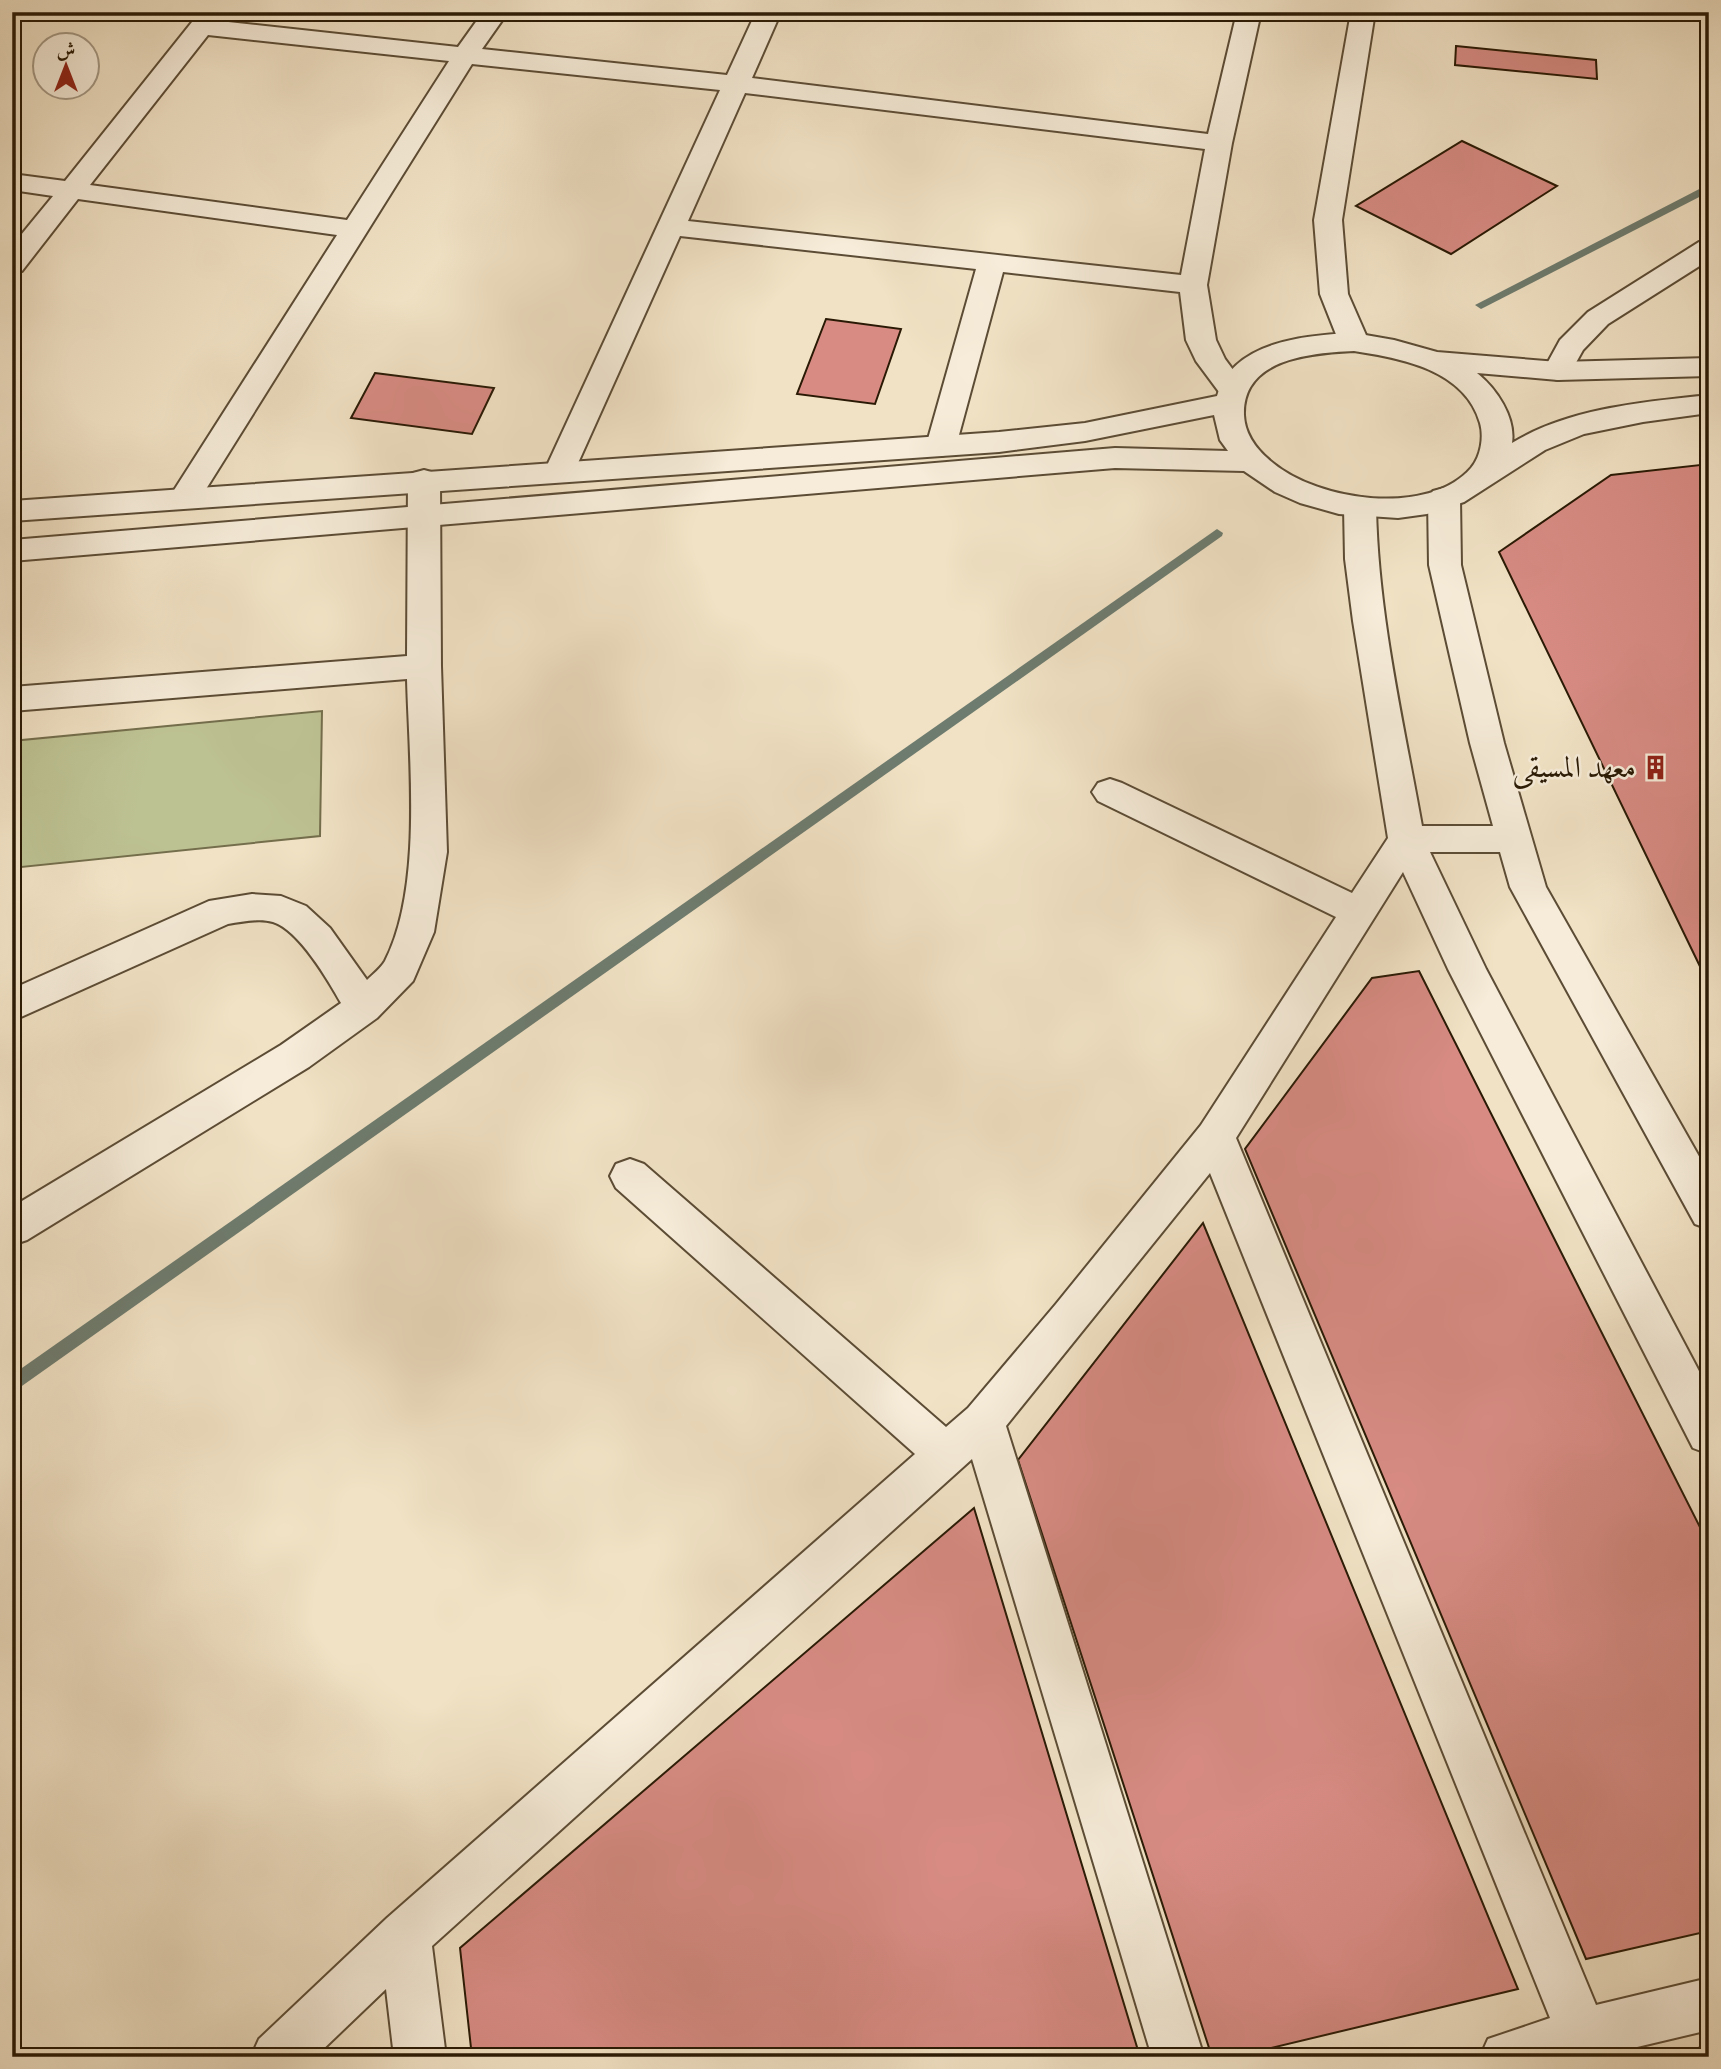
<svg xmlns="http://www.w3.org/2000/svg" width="1721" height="2069" viewBox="0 0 1721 2069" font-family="'IM FELL DW Pica',Amiri,serif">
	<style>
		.green { fill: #bdc293; stroke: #746e4c; stroke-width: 2 }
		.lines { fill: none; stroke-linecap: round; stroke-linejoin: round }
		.stream { fill: #6e7c6f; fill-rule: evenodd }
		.building { fill: #d78b83; stroke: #2a1a05; stroke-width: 2 }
		.minor-casing { stroke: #5c4c35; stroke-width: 4 }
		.tertiary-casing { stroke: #5c4c35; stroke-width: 4 }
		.minor { fill: #f6ecd9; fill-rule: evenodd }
		.tertiary { fill: #f6ecd9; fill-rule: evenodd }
		.labels { text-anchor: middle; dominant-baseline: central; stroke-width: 5; stroke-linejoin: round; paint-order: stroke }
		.poi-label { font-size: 30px; fill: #2a1a05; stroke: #f6ecd9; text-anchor: end }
	</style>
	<rect width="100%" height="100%" fill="#f1e2c5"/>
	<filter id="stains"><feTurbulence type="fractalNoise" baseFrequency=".00286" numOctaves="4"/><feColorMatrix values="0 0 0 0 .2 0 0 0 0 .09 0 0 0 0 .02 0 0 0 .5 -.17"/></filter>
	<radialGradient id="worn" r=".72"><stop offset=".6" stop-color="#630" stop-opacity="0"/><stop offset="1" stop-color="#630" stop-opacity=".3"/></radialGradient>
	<polygon class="green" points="322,711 320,836 12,868 12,741"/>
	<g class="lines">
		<g class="stream">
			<polygon points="1709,184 1709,192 1485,307 1481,309 1475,305"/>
			<polygon points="1217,529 1223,533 1222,536 12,1393 12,1375"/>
		</g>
	</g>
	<g class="building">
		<polygon points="1456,46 1596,60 1597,79 1455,65"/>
		<polygon points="1462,141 1557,186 1451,254 1356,206"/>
		<polygon points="826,319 901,329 875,404 797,394"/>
		<polygon points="375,373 494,388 472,434 351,418"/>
		<polygon points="1709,464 1709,985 1499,552 1611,475"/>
		<polygon points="1419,971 1709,1545 1709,1931 1586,1959 1245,1149 1372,978"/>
		<polygon points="1203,1223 1518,1989 1233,2057 1212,2057 1018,1460"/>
		<polygon points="974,1508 1140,2057 472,2057 460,1948"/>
		<polygon points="1709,2045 1709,2057 1664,2057"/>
	</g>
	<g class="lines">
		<defs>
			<g id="minor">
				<path d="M 200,12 L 225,12 L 219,21 L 458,47 L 483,12 L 508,12 L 482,49 L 727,75 L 756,12 L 781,12 L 752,78 L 1208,134 L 1237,12 L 1261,12 L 1232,143 L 1207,285 L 1216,340 L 1225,359 L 1248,390 L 1244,396 L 1233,399 L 1222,396 L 1196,361 L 1186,340 L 1180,292 L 1003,272 L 956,446 L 952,453 L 941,456 L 930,453 L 926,446 L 976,269 L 680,236 L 574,472 L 570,479 L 559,482 L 548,479 L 544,472 L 720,90 L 472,64 L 196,505 L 185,508 L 174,505 L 169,498 L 337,235 L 78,199 L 22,271 L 12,273 L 12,246 L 53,196 L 12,190 L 12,174 L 65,181 ZM 208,35 L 449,61 L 347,220 L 90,185 ZM 745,93 L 1205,149 L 1181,275 L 688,221 Z"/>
				<polygon points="1351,12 1375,12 1342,220 1348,294 1369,342 1364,348 1354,351 1344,348 1339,342 1320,294 1314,220"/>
				<polygon points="1709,240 1709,260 1608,324 1583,350 1568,377 1558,380 1548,377 1543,371 1560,340 1588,312 1699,242"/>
				<path d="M 424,470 L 435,473 L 440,480 L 441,666 L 447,852 L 434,932 L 413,981 L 377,1018 L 309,1067 L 27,1240 L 12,1245 L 12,1207 L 281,1045 L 341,1003 C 328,980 299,930 273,922 C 259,918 242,922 228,924 L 12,1021 L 12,989 L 209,901 L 252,894 L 281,896 L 306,906 L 330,928 L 367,980 C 373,974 381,968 385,961 C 423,887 409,760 407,679 L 12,711 L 12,687 L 407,656 L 408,480 L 413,473 Z"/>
				<path d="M 1444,488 L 1455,491 L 1460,498 L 1461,565 L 1504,743 L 1546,887 L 1709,1174 L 1709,1229 L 1695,1224 L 1510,887 L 1500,852 L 1430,852 L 1486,969 L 1709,1390 L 1709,1454 L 1693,1448 L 1448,969 L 1403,872 L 1236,1138 L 1596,2005 L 1709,1978 L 1709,2030 L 1616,2052 L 1618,2057 L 1480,2057 L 1488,2039 L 1550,2018 L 1210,1173 L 1006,1426 L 1204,2057 L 1152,2057 L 972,1459 L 432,1946 L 446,2057 L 394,2057 L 386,1989 L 315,2057 L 251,2057 L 259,2039 L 387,1918 L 915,1454 L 616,1188 L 610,1176 L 616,1164 L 630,1159 L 644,1164 L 946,1427 L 968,1408 L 1056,1304 L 1201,1125 L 1336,917 L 1098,801 L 1092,792 L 1098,783 L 1110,779 L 1122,783 L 1352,893 L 1388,838 L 1353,621 L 1345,559 L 1344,507 L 1349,500 L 1360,497 L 1371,500 L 1376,507 C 1378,614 1403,720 1422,826 L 1493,826 L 1470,743 L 1429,565 L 1428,498 L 1433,491 Z"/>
			</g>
			<path id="tertiary" d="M 1354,333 L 1394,340 L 1437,352 L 1558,362 L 1709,358 L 1709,376 L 1558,380 L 1477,373 C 1496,388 1516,417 1512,443 C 1569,408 1644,402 1709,395 L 1709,413 L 1643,422 L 1584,434 L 1545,450 L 1464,502 L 1427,514 L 1398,518 L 1339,514 L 1300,503 L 1275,492 L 1244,471 L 1115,468 L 12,561 L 12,540 L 1115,448 L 1228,451 L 1220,440 L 1214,415 L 1085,441 L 999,452 L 12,521 L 12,501 L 999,432 L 1085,423 L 1217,396 C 1233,341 1306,335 1354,333 ZM 1354,351 C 1401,358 1465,370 1480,423 C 1484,437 1481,456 1471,468 C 1428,517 1319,501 1273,463 C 1258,451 1245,436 1244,415 C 1242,358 1312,353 1354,351 Z"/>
		</defs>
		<use href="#minor" class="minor-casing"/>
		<use href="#tertiary" class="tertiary-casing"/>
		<use href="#minor" class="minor"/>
		<use href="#tertiary" class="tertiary"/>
	</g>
	<defs>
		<symbol id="building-bare" viewBox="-9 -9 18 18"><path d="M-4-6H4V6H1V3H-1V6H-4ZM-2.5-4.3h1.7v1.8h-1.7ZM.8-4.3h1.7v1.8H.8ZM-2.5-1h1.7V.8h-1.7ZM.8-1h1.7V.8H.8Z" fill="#8f2418" stroke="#f6ecd9" stroke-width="2.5" paint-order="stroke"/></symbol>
	</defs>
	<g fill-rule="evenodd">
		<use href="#building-bare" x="1638" y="750" width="35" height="35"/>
	</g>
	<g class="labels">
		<g class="poi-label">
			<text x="1636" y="768">معهد المسيقى</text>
		</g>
	</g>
	<rect width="1721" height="2069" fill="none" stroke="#f1e2c5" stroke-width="42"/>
	<rect x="14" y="14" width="1693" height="2041" fill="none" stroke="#2a1a05" stroke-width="3.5"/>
	<rect x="21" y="21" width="1679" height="2027" fill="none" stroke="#2a1a05" stroke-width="2"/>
	<g transform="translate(66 66)"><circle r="33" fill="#f6ecd9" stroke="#a49884" stroke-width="2"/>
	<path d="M0-5L12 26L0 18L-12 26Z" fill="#8f2418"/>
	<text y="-10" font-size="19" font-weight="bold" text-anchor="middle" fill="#2a1a05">ش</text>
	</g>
	<rect width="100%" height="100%" filter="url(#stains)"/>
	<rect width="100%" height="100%" fill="url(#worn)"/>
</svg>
